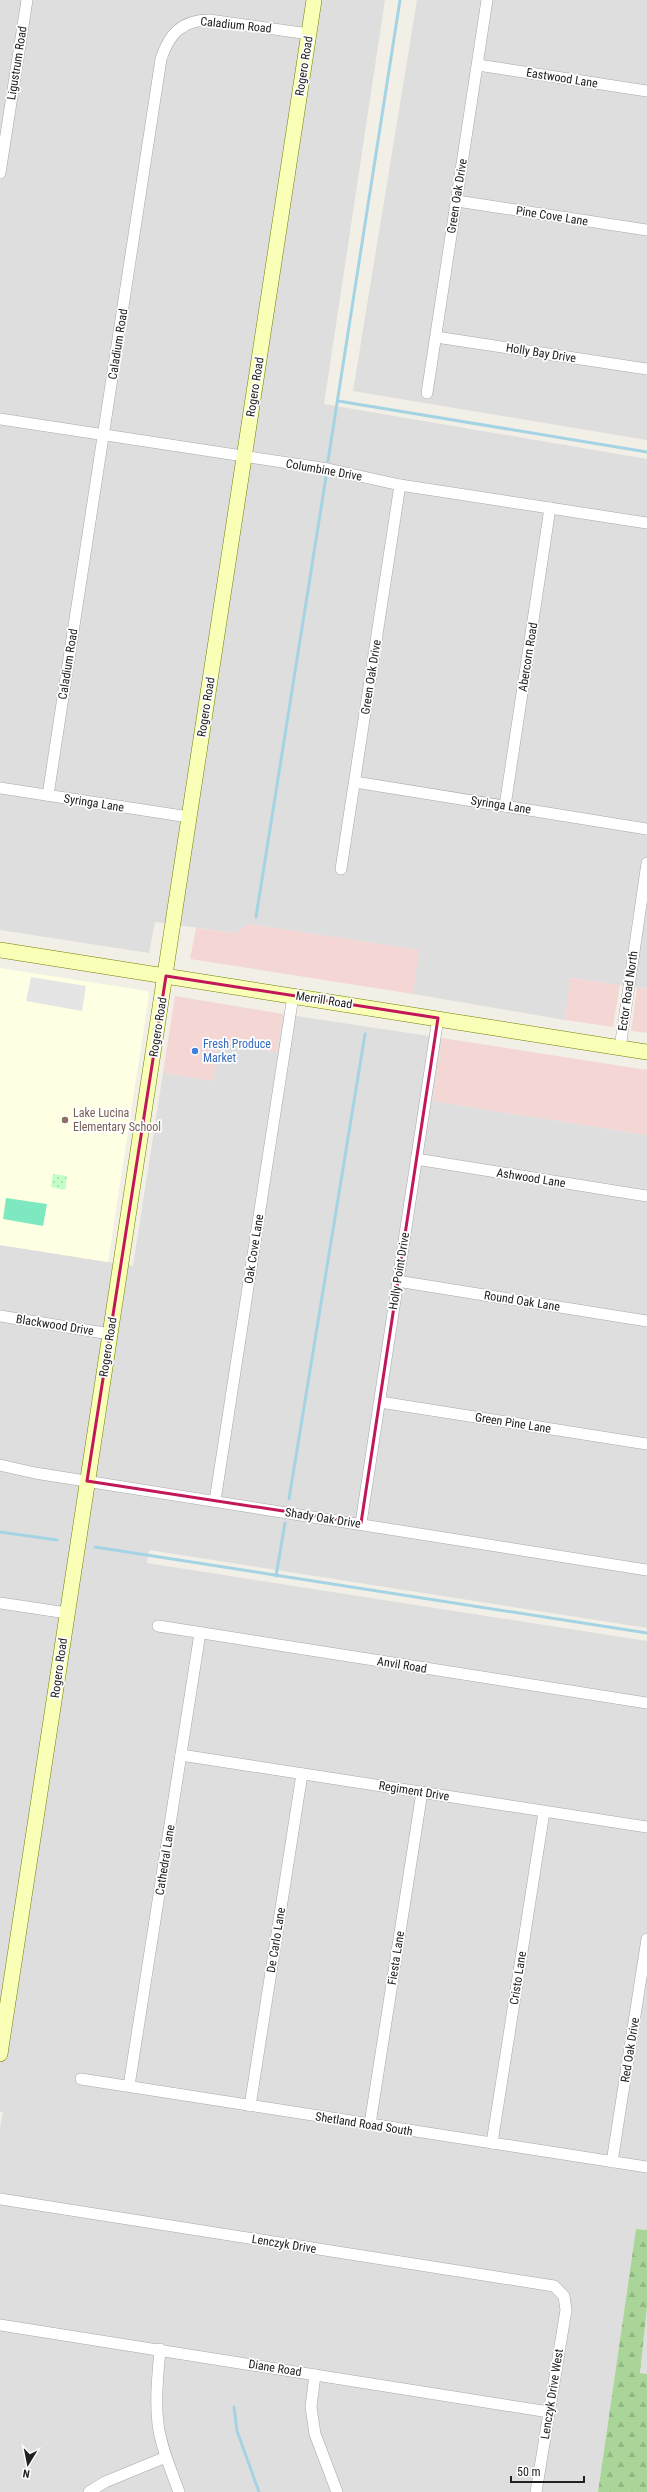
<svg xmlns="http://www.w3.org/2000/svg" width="647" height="2492" viewBox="0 0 647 2492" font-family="'Roboto Condensed',sans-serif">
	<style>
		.residential { fill: #dfdede }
		.commercial { fill: #f4d7d5 }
		.education { fill: #feffe3 }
		.forest { fill: url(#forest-firs) }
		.park { fill: url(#park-dots) }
		.pitch { fill: #7ee8c1 }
		.parking { fill: #e5e5e5 }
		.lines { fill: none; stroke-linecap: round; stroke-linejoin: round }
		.stream { stroke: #a4d4e4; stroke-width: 3 }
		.street-casing { stroke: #a8a8a8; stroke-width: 12 }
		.secondary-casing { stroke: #708000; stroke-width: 16 }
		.street { stroke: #fff; stroke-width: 11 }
		.secondary { stroke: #faffb8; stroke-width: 15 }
		.marked { fill: none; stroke: #c2185b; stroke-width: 3; stroke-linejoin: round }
		.shop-dot { fill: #3f7fe0; stroke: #fff; stroke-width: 1.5 }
		.education-dot { fill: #8d6e63; stroke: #fff; stroke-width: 1.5 }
		.labels { text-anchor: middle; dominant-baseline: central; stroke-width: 3.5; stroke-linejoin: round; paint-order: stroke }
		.street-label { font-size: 12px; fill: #212121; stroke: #fff }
		.shop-label { font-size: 12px; fill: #366cbe; stroke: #fff; text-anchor: start }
		.education-label { font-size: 12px; fill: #785e54; stroke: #fff; text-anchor: start }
	</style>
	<defs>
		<pattern id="forest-firs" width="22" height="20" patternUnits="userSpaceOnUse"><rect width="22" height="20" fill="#a9d598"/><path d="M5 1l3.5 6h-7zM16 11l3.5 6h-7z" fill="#91b783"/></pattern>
		<pattern id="park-dots" width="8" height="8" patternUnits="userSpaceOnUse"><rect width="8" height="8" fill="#c2ffc8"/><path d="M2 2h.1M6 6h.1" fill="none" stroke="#a6daac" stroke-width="1.8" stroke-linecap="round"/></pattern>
	</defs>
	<rect width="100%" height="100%" fill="#f2efe7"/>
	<g class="residential">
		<polygon points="0,0 385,0 324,404 647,459 647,989 571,978 565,1020 413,994 418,950 249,924 235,933 155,922 149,953 0,930"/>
		<polygon points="417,0 647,0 647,440 353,391"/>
		<polygon points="283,1014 442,1038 433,1101 647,1135 647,1628 149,1550 147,1563 647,1641 647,2230 636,2229 598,2492 0,2492 0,2128 3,2112 0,2112 0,1245 133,1266 163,1073 213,1081 218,1042 277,1052"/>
		<polygon points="647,2307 647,2374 640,2373"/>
	</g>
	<g class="commercial">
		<polygon points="249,924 419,950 413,994 190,959 196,928 235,933"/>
		<polygon points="570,978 620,985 613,1027 565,1020"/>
		<polygon points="637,988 647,989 647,1033 631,1031"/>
		<polygon points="175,996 283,1014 277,1052 218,1042 213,1081 163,1073"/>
		<polygon points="442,1038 647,1070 647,1135 433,1101"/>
	</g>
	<polygon class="education" points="0,968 147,991 149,995 108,1262 0,1245"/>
	<polygon class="forest" points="636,2229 647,2230 647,2307 640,2373 647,2374 647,2492 598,2492"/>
	<polygon class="park" points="53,1174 67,1176 65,1190 51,1187"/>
	<polygon class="pitch" points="6,1198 47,1204 43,1226 3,1219"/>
	<polygon class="parking" points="31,977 86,986 82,1011 26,1001"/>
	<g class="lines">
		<g class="stream">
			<polyline points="338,401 647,452"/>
			<polyline points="328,461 400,0"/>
			<polyline points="256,917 326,477"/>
			<polyline points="289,1499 365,1034"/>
			<polyline points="0,1532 57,1540"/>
			<polyline points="95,1547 647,1633"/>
			<polyline points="276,1576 285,1523"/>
			<polyline points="234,2407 237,2431 259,2492"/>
		</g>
		<defs>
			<g id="street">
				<polyline points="478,65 647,91"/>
				<polyline points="0,173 27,0"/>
				<polyline points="457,201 647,230"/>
				<polyline points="436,337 647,369"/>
				<polyline points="427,393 487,0"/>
				<polyline points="0,419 328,469 400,485 647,523"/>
				<polyline points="355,782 647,829"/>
				<polyline points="0,788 189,817"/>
				<path d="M 48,795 L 161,59 C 169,34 182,20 209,20 L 309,34"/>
				<polyline points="505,806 550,508"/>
				<polyline points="341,869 400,485"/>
				<polyline points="620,1048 647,863"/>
				<polyline points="416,1159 647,1196"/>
				<polyline points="397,1281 647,1321"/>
				<polyline points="0,1316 110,1334"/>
				<polyline points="380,1402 647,1444"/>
				<polyline points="0,1465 35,1473 647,1570"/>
				<polyline points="215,1501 293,996"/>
				<polyline points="361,1523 438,1018"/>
				<polyline points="0,1603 67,1613"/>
				<polyline points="158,1626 647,1703"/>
				<polyline points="181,1755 647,1827"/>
				<polyline points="81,2079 647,2167"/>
				<polyline points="129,2086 200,1633"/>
				<polyline points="250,2106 302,1774"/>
				<polyline points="370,2124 422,1792"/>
				<polyline points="492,2143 544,1812"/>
				<polyline points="612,2162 647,1939"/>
				<polyline points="0,2199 554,2286 564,2296 566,2310 536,2492"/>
				<polyline points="0,2325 549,2412"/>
				<path d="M 160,2349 C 158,2374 155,2399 158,2424 C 161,2447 171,2470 179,2492"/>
				<polyline points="315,2375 311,2407 315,2434 337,2492"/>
				<polyline points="89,2492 105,2482 166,2457"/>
			</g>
			<g id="secondary">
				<polyline points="0,950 647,1052"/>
				<polyline points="0,2054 314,0"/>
			</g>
		</defs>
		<use href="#street" class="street-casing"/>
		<use href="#secondary" class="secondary-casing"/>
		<use href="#street" class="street"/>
		<use href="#secondary" class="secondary"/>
	</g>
	<path class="marked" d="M 166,976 L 438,1018 L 361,1523 L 87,1481 Z"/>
	<circle class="shop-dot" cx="195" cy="1051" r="4"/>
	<circle class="education-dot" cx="65" cy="1120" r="4"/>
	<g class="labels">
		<g class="street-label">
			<text transform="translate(236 25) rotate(6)">Caladium Road</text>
			<text transform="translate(17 63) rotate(-81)">Ligustrum Road</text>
			<text transform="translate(304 66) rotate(-81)">Rogero Road</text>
			<text transform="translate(562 78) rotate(9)">Eastwood Lane</text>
			<text transform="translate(457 196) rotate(-81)">Green Oak Drive</text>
			<text transform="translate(552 216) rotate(9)">Pine Cove Lane</text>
			<text transform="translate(118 344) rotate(-81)">Caladium Road</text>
			<text transform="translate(541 353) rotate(9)">Holly Bay Drive</text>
			<text transform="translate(255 387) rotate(-81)">Rogero Road</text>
			<text transform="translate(324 470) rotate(10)">Columbine Drive</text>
			<text transform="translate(528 657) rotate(-81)">Abercorn Road</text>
			<text transform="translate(68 664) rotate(-81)">Caladium Road</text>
			<text transform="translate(371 677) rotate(-81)">Green Oak Drive</text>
			<text transform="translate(206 707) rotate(-81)">Rogero Road</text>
			<text transform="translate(94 803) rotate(9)">Syringa Lane</text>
			<text transform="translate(501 805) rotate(9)">Syringa Lane</text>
			<text transform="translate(628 991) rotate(-82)">Ector Road North</text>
			<text transform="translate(324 1000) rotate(9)">Merrill Road</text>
			<text transform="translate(158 1027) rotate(-81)">Rogero Road</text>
			<text transform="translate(531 1178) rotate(9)">Ashwood Lane</text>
			<text transform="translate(254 1249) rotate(-81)">Oak Cove Lane</text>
			<text transform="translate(399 1271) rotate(-81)">Holly Point Drive</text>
			<text transform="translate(522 1301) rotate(9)">Round Oak Lane</text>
			<text transform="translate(55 1325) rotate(9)">Blackwood Drive</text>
			<text transform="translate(108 1347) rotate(-81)">Rogero Road</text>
			<text transform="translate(513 1423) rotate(9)">Green Pine Lane</text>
			<text transform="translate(323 1518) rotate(9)">Shady Oak Drive</text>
			<text transform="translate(402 1665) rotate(9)">Anvil Road</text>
			<text transform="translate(59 1668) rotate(-82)">Rogero Road</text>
			<text transform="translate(414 1791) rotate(9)">Regiment Drive</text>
			<text transform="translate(165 1860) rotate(-81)">Cathedral Lane</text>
			<text transform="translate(276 1940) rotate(-81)">De Carlo Lane</text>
			<text transform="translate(396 1958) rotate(-81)">Fiesta Lane</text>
			<text transform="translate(518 1978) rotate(-81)">Cristo Lane</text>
			<text transform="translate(630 2050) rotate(-81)">Red Oak Drive</text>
			<text transform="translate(364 2124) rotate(9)">Shetland Road South</text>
			<text transform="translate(284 2244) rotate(9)">Lenczyk Drive</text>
			<text transform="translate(275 2368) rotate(9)">Diane Road</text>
			<text transform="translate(552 2394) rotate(-81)">Lenczyk Drive West</text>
		</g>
		<g class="shop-label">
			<text x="203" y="1044">Fresh Produce<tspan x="203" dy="14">Market</tspan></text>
		</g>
		<g class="education-label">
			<text x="73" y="1113">Lake Lucina<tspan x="73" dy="14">Elementary School</tspan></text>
		</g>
	</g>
	<g transform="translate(28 2464) rotate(190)" stroke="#ffffff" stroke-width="3" paint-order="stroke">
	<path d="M0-3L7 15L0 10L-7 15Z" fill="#212121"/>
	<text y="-6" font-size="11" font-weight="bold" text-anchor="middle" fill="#212121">N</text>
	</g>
	<path d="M511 2476v6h73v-6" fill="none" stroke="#212121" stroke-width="2"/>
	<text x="517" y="2476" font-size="12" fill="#212121" stroke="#ffffff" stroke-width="3" paint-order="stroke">50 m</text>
</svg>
